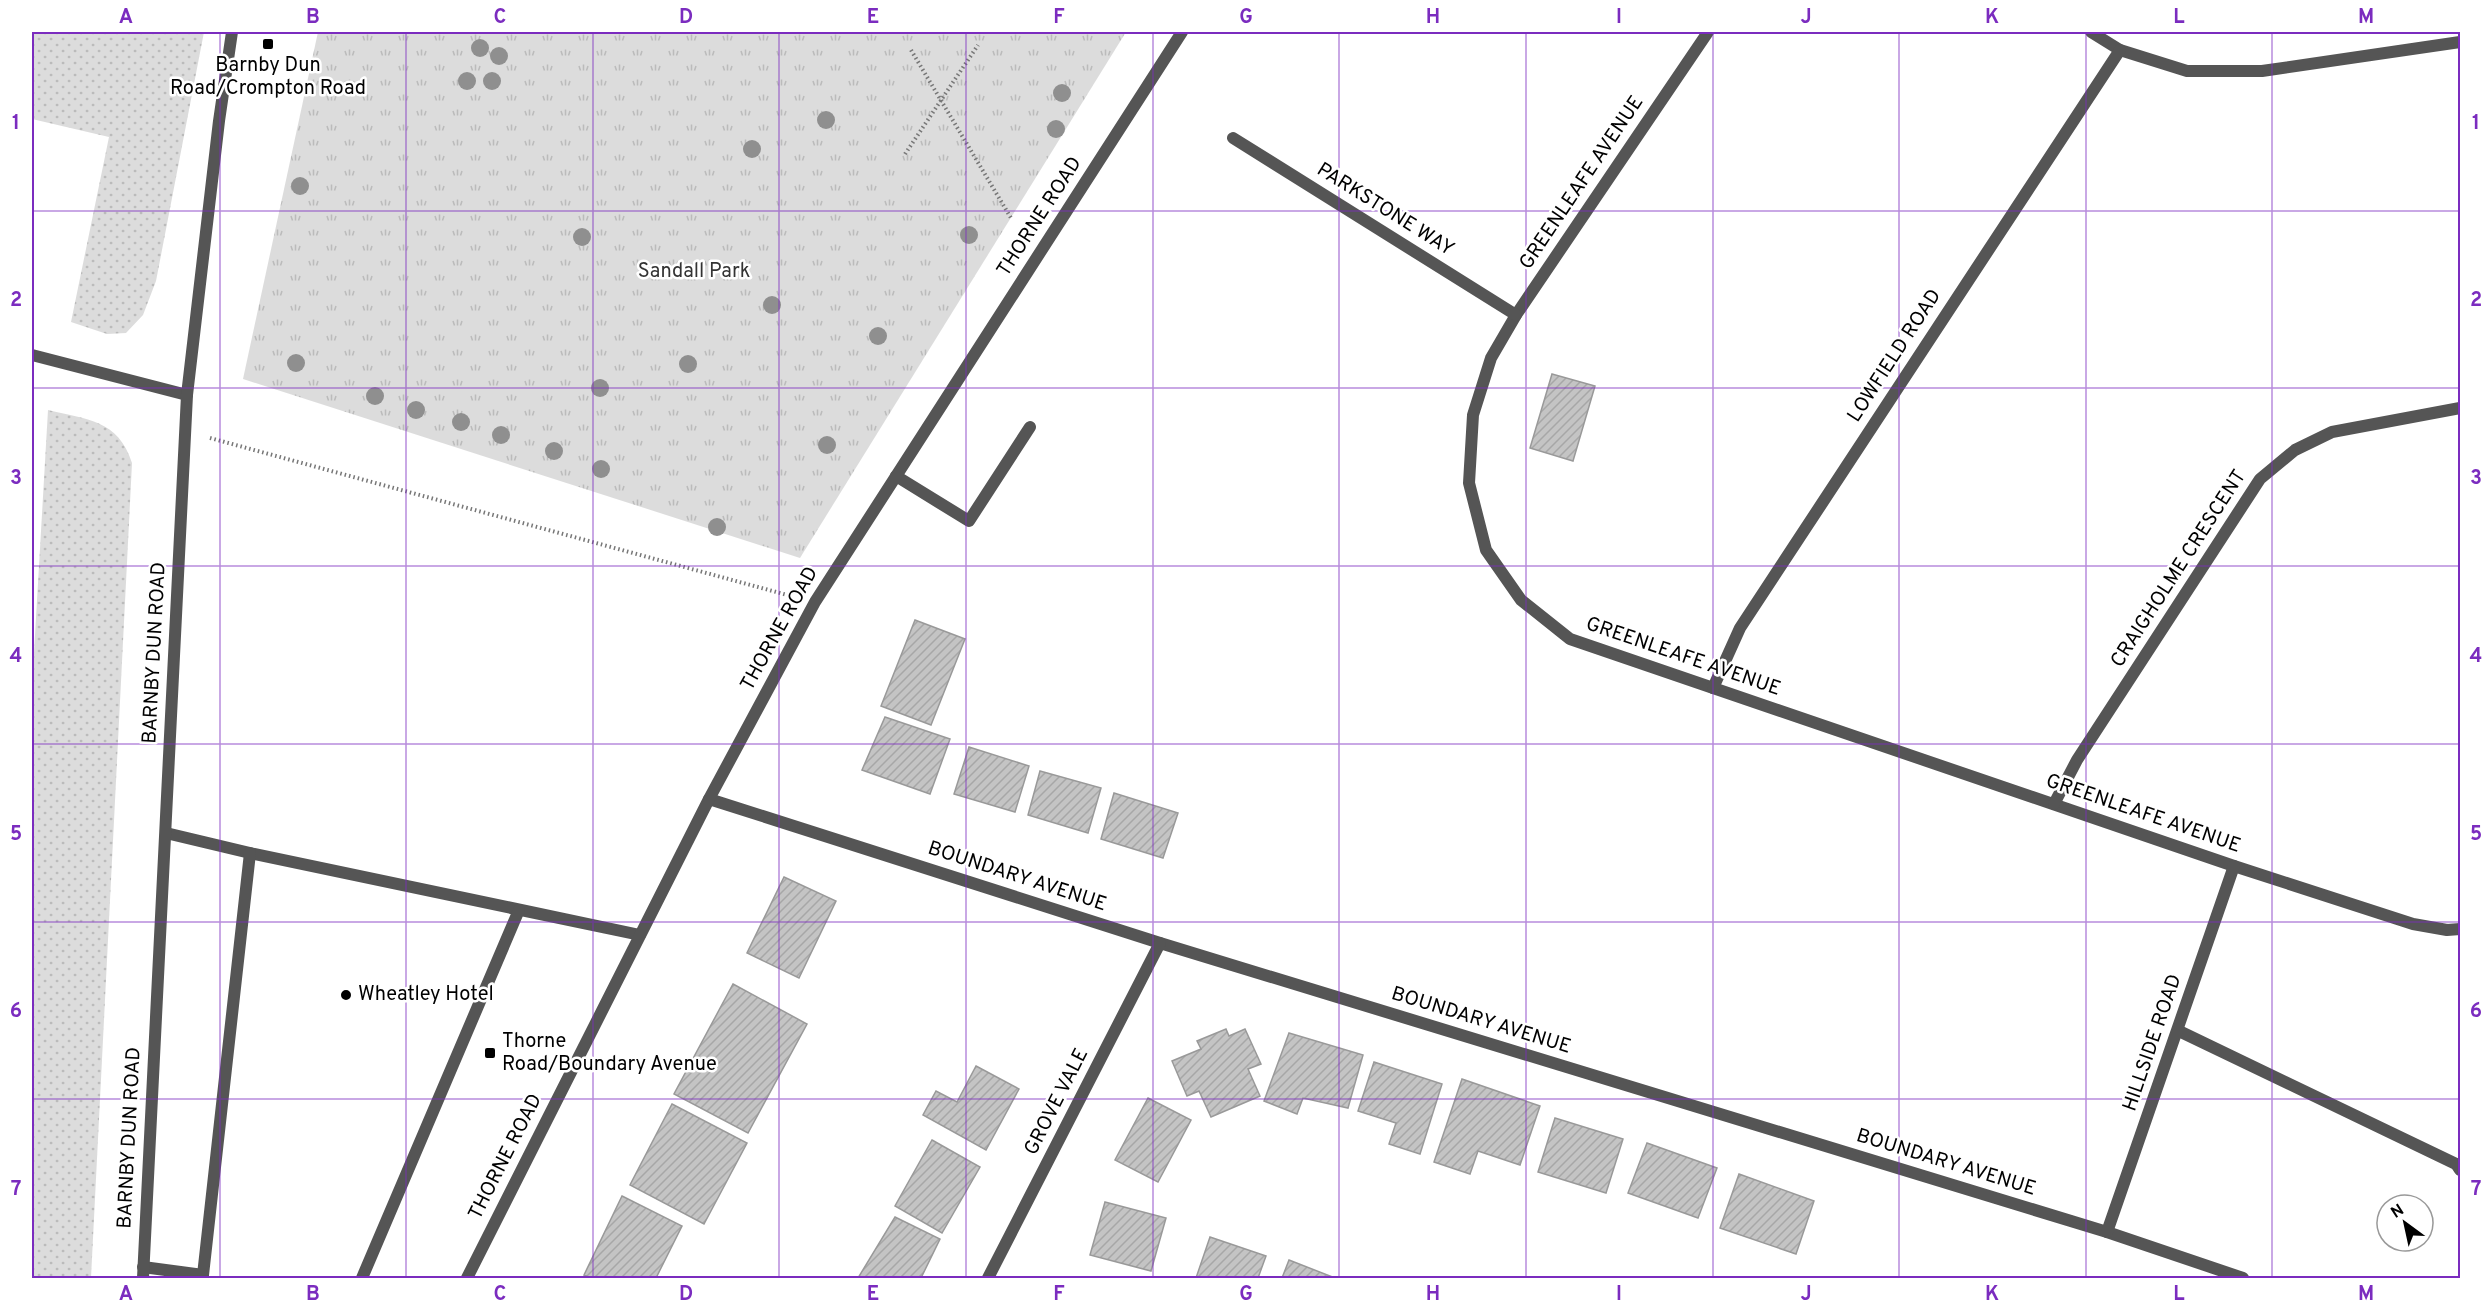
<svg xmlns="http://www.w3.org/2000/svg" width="2492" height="1310" viewBox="0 0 2492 1310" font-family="Overpass,sans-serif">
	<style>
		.grass { fill: url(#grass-dots) }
		.park { fill: url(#park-tufts) }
		.building { fill: url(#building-hatch); stroke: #999; stroke-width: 1.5 }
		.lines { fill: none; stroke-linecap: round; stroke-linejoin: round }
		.path { stroke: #777; stroke-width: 4; stroke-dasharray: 1.5 3; stroke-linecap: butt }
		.service { stroke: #555; stroke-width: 12 }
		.minor { stroke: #555; stroke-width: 12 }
		.tertiary { stroke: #555; stroke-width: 12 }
		.tree { fill: #8f8f8f }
		.grid { fill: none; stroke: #7b2cbf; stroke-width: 1.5; stroke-opacity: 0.55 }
		.poi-dot { fill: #000; stroke: #fff; stroke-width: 2 }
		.labels { text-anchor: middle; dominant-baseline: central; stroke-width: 5; stroke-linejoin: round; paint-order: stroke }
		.poi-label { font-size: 20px; fill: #000; stroke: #fff; text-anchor: start }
		.street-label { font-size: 20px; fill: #000; stroke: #fff }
		.park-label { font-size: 20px; fill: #333; stroke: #fff }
		.neatline { fill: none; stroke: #7b2cbf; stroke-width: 2 }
		.grid-label { font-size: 20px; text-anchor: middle; font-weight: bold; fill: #7b2cbf }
	</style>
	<defs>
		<pattern id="grass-dots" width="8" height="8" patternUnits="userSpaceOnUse" patternTransform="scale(1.5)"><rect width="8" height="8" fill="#dcdcdc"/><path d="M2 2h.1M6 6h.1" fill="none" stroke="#bbb" stroke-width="1.8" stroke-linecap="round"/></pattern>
		<pattern id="park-tufts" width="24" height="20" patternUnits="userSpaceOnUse" patternTransform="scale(1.5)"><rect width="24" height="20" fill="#dcdcdc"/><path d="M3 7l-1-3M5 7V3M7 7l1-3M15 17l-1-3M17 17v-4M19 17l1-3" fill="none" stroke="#bbb"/></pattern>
		<pattern id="building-hatch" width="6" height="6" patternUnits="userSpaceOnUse" patternTransform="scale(1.5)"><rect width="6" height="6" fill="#c4c4c4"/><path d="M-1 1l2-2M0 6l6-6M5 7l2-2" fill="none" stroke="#a7a7a7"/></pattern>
	</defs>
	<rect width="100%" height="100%" fill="#fff"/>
	<g class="grass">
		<polygon points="32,32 204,32 156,281 143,315 126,333 107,334 71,322 109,137 32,119"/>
		<path d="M 48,410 C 87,420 118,419 132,463 L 91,1278 L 32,1278 L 32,687 Z"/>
	</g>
	<polygon class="park" points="318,32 1126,32 800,558 243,379"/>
	<g class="building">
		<polygon points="1552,374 1595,386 1573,461 1530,448"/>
		<polygon points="915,620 965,639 931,725 881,706"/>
		<polygon points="885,717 950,739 930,794 862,770"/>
		<polygon points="969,747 1029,766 1015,812 954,794"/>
		<polygon points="1040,771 1101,788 1088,833 1028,815"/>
		<polygon points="1114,793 1178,813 1163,858 1101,839"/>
		<polygon points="784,877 836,901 799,978 747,953"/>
		<polygon points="733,984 807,1024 748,1133 674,1094"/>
		<polygon points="1226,1029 1229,1036 1245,1029 1261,1064 1248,1069 1260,1096 1211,1117 1199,1091 1187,1096 1172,1061 1201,1049 1197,1041"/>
		<polygon points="1289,1033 1363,1055 1348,1108 1303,1098 1297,1114 1264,1101"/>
		<polygon points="1374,1062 1442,1084 1420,1154 1389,1144 1396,1123 1358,1111"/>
		<polygon points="976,1066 1019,1089 986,1150 923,1115 936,1091 957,1102"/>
		<polygon points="1462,1079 1540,1106 1520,1165 1478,1151 1470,1174 1434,1162"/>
		<polygon points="1148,1098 1191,1120 1158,1182 1115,1160"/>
		<polygon points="672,1104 747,1143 704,1224 630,1185"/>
		<polygon points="1555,1118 1623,1139 1606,1193 1538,1172"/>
		<polygon points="932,1140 980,1167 942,1233 895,1206"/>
		<polygon points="1647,1143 1717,1168 1698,1218 1628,1193"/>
		<polygon points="1739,1174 1814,1201 1796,1254 1720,1228"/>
		<polygon points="622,1196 682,1226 656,1278 591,1278 584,1275"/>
		<polygon points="1105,1202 1166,1218 1151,1271 1090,1255"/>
		<polygon points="895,1217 940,1239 921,1278 858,1278"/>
		<polygon points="1210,1237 1266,1256 1258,1278 1196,1278"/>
		<polygon points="1289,1260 1335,1278 1282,1278"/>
	</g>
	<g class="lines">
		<g class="path">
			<polyline points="911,50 1011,218"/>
			<polyline points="905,154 978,45"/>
			<polyline points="210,438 791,596"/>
		</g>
		<g class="service">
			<polyline points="896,476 969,521 1030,427"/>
			<polyline points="166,833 250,853 640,935"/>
			<polyline points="143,1267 203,1275 250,853"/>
			<polyline points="362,1278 519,910"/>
		</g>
		<g class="minor">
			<polyline points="1708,32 1516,315 1491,358 1473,415 1469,483 1486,550 1521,600 1570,639 2234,866 2413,924 2447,930 2460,929"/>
			<polyline points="2091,32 2120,50 2187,71 2262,71 2460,42"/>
			<polyline points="1233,138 1516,315"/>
			<polyline points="32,355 187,395"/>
			<polyline points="1713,688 1740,628 2120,50"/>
			<polyline points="709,799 1160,943 2107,1232 2243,1278"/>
			<polyline points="2054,804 2077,760 2260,479 2295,450 2332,432 2460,408"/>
			<polyline points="2179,1031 2456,1164 2460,1170"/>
			<polyline points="2107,1232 2234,866"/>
			<polyline points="988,1278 1160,943"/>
		</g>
		<g class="tertiary">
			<polyline points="143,1278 187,395 219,121 232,32"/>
			<polyline points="467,1278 709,799 815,602 1182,32"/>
		</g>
	</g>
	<g class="tree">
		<circle cx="480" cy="48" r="9"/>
		<circle cx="499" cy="56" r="9"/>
		<circle cx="467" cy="81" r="9"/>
		<circle cx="492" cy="81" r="9"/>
		<circle cx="1062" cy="93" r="9"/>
		<circle cx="826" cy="120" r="9"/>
		<circle cx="1056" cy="129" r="9"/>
		<circle cx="752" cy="149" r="9"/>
		<circle cx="300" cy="186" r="9"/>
		<circle cx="969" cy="235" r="9"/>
		<circle cx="582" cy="237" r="9"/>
		<circle cx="772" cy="305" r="9"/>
		<circle cx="878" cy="336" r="9"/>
		<circle cx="296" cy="363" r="9"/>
		<circle cx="688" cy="364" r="9"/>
		<circle cx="600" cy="388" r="9"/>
		<circle cx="375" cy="396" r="9"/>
		<circle cx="416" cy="410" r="9"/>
		<circle cx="461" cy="422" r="9"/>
		<circle cx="501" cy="435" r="9"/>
		<circle cx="827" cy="445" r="9"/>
		<circle cx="554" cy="451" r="9"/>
		<circle cx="601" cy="469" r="9"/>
		<circle cx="717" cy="527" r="9"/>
	</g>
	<path class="grid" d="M 220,32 L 220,1278M 406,32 L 406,1278M 593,32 L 593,1278M 779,32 L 779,1278M 966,32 L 966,1278M 1153,32 L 1153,1278M 1339,32 L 1339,1278M 1526,32 L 1526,1278M 1713,32 L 1713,1278M 1899,32 L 1899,1278M 2086,32 L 2086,1278M 2272,32 L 2272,1278M 32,211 L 2460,211M 32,388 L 2460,388M 32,566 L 2460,566M 32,744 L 2460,744M 32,922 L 2460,922M 32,1099 L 2460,1099"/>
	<g class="poi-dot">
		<rect x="262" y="38" width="12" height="12" rx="3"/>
		<circle cx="346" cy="995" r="6"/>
		<rect x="484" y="1047" width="12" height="12" rx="3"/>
	</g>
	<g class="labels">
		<g class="poi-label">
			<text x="268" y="66" text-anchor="middle">Barnby Dun<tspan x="268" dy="23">Road/Crompton Road</tspan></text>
			<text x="358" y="995">Wheatley Hotel</text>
			<text x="502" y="1042">Thorne<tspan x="502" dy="23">Road/Boundary Avenue</tspan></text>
		</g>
		<g class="street-label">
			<text transform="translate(1582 183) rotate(-56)">GREENLEAFE AVENUE</text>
			<text transform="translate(1385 210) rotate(32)">PARKSTONE WAY</text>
			<text transform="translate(1040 217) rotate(-57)">THORNE ROAD</text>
			<text transform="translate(1895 356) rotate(-57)">LOWFIELD ROAD</text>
			<text transform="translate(2179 569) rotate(-57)">CRAIGHOLME CRESCENT</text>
			<text transform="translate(780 629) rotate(-61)">THORNE ROAD</text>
			<text transform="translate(155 653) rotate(-87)">BARNBY DUN ROAD</text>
			<text transform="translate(1683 657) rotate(19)">GREENLEAFE AVENUE</text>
			<text transform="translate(2143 814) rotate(19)">GREENLEAFE AVENUE</text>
			<text transform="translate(1017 877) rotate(18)">BOUNDARY AVENUE</text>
			<text transform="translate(1481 1021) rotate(17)">BOUNDARY AVENUE</text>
			<text transform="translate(2153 1043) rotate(-71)">HILLSIDE ROAD</text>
			<text transform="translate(1057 1102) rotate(-63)">GROVE VALE</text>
			<text transform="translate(130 1138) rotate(-87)">BARNBY DUN ROAD</text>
			<text transform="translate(506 1157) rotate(-63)">THORNE ROAD</text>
			<text transform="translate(1946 1163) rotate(17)">BOUNDARY AVENUE</text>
		</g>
		<g class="park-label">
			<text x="694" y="272">Sandall Park</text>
		</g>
	</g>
	<rect width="2492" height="1310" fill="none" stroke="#ffffff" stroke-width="66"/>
	<g transform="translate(2405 1223) rotate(327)"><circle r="28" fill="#ffffff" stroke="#999999" stroke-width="1.5"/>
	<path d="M0-4.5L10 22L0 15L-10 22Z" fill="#000000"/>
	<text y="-9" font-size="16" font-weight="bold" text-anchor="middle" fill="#000000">N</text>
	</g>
	<rect x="33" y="33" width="2426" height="1244" class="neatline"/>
	<g class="grid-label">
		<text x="126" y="23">A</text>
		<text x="313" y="23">B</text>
		<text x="500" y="23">C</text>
		<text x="686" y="23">D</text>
		<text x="873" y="23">E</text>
		<text x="1059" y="23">F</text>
		<text x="1246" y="23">G</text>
		<text x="1433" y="23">H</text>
		<text x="1619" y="23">I</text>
		<text x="1806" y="23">J</text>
		<text x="1992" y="23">K</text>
		<text x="2179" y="23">L</text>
		<text x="2366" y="23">M</text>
		<text x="16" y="129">1</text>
		<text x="2476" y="129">1</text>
		<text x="16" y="306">2</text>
		<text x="2476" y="306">2</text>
		<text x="16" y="484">3</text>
		<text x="2476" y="484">3</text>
		<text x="16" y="662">4</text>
		<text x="2476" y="662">4</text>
		<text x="16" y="840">5</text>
		<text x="2476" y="840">5</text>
		<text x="16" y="1017">6</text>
		<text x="2476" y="1017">6</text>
		<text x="16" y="1195">7</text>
		<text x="2476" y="1195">7</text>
		<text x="126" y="1300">A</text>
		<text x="313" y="1300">B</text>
		<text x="500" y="1300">C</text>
		<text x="686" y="1300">D</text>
		<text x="873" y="1300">E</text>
		<text x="1059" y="1300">F</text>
		<text x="1246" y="1300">G</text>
		<text x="1433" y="1300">H</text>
		<text x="1619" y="1300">I</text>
		<text x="1806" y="1300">J</text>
		<text x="1992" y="1300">K</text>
		<text x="2179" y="1300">L</text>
		<text x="2366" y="1300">M</text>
	</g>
</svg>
